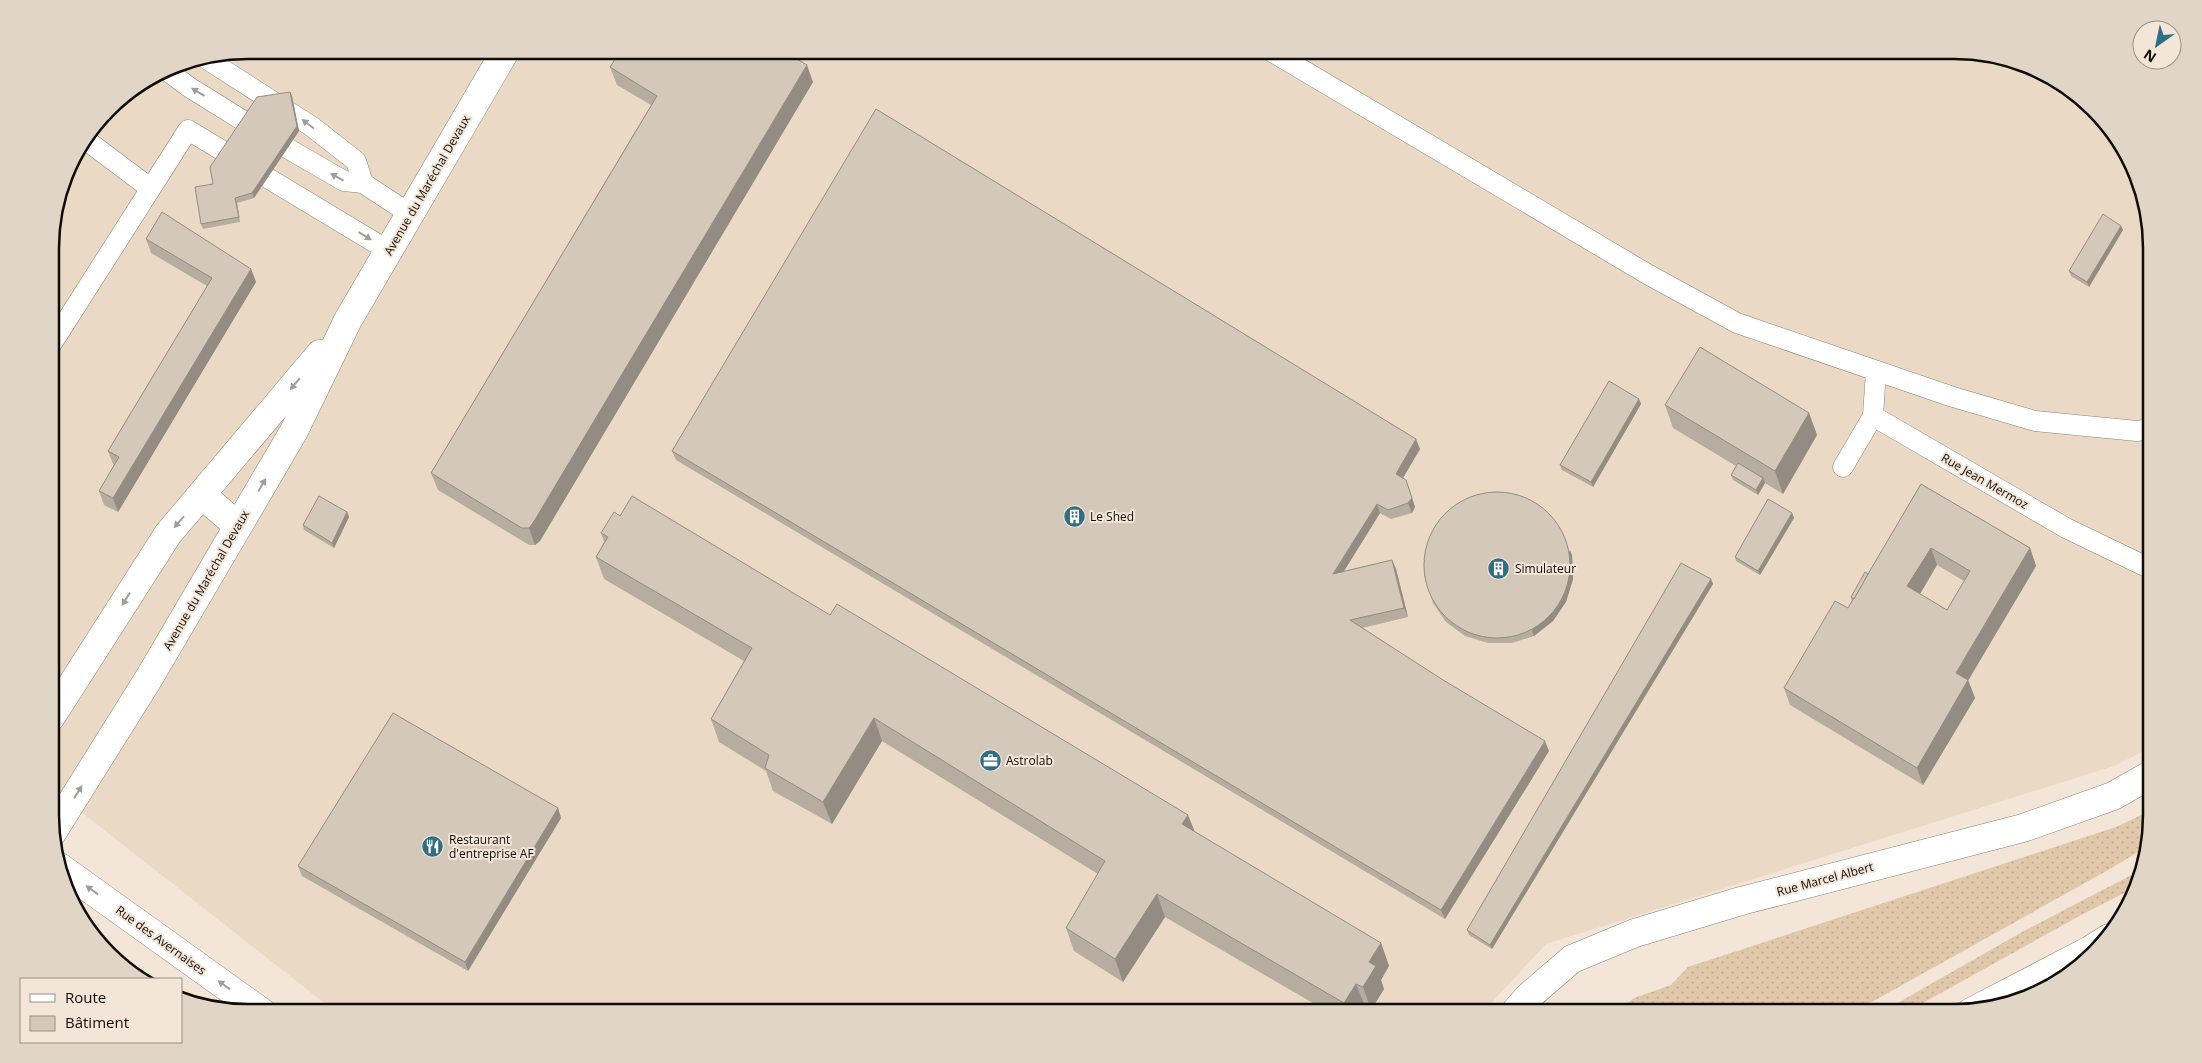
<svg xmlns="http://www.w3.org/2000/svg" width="2202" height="1063" viewBox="0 0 2202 1063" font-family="'Open Sans',sans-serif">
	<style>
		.built { fill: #ead9c5 }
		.grass { fill: url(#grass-dots) }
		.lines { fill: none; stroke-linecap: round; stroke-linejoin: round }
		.service-casing { stroke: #8e8377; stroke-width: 21 }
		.minor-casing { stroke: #8e8377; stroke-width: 29 }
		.tertiary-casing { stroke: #8e8377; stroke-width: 29 }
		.secondary-casing { stroke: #8e8377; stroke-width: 29 }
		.trunk-casing { stroke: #8e8377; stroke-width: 29 }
		.service { stroke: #fff; stroke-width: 20 }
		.minor { stroke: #fff; stroke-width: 28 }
		.tertiary { stroke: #fff; stroke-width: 28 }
		.secondary { stroke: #fff; stroke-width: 28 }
		.trunk { stroke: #fff; stroke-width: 28 }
		.wall { fill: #b6aca0; fill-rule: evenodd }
		.shaded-wall { fill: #948c82 }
		.building { fill: #d4c8ba; stroke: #948c82; fill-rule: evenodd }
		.oneway { fill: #9f9e9c }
		.labels { text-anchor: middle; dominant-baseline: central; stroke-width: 4; stroke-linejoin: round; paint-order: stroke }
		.street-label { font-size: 12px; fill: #100c08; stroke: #f3e6d8 }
		.poi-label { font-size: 12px; fill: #100c08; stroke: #f3e6d8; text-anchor: start }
		.rim { fill: none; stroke: #100c08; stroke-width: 2.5 }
	</style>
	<defs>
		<pattern id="grass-dots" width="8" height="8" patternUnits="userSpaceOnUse" patternTransform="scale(1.25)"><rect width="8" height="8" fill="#e1c8aa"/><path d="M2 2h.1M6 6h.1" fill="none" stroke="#c0ab91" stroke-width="1.8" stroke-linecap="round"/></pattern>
	</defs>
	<rect width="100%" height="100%" fill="#f3e6d8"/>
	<polygon class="built" points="248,50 1954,50 2030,65 2075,91 2111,128 2137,172 2150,222 2152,747 2114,766 1546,944 1482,1013 337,1013 52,789 50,235 71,160 117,99 172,65"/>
	<g class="grass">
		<polygon points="2152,810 2146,847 2110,869 1852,1013 1614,1013 1634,998 1671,985 1688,967 2116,827"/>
		<polygon points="2141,870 2138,886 2083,914 1905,1013 1880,1013 2022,932"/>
	</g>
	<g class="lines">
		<defs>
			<g id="service">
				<polyline points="1269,50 1649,275 1737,323 1953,397 2035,421 2137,431 2151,429"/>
				<polyline points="205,58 311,126 356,161 363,183"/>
				<polyline points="165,69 189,87 287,148 344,181 363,183 410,214"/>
				<polyline points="86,140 150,188"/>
				<polyline points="51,345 188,130 389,251"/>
				<polyline points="1873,416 1876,371"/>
				<polyline points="1843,467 1873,416 2066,528 2151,569"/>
			</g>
			<polyline id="minor" points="1514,1013 1529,996 1572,959 1635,933 1741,901 2023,828 2113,796 2152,774"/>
			<g id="tertiary">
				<polyline points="202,495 238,526"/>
				<polyline points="51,717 168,534 320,354"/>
				<polyline points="52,833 149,678 294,431 348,320 506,50"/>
			</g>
			<polyline id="secondary" points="58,866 263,1013"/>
			<polyline id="trunk" points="1971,1012 2090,950 2109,938"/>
		</defs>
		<use href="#service" class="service-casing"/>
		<use href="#minor" class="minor-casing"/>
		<use href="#tertiary" class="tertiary-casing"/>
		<use href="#secondary" class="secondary-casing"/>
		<use href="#trunk" class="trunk-casing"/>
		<use href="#service" class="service"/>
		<use href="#minor" class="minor"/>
		<use href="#tertiary" class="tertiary"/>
		<use href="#secondary" class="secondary"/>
		<use href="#trunk" class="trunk"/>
	</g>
	<g class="wall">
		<polygon points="610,67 813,82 540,541 535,545 529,545 438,490 431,473 651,105 617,85"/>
		<polygon points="290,92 292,96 299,131 254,198 237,203 240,222 203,229 201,224 213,184"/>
		<polygon points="2121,226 2123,230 2089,287 2071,276 2069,271"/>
		<polygon points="146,239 251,269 256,282 118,512 104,505 99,491 114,465 113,464 108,451 207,286 151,253"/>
		<polygon points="1639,399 1641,404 1593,487 1562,470 1560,465"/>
		<polygon points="1665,405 1809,413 1817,435 1783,494 1765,483 1758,495 1733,480 1731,475 1736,466 1673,428"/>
		<polygon points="1420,449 1403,478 1406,480 1415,507 1412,513 1391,519 1380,513 1344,571 1392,560 1396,569 1408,617 1362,628 1549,751 1445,919 676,460 672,451"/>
		<path d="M 1921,484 L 2030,548 L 2036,566 L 1968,680 L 1975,698 L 1923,785 L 1790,705 L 1784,688 L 1848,608 L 1852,601 L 1851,597 L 1868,574 ZM 1937,565 L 1964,581 L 1947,610 L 1920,594 Z"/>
		<polygon points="347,512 349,517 334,548 304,530 303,525"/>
		<polygon points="1792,513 1794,518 1760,575 1736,561 1735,557"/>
		<polygon points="620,516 1194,832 1381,943 1389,966 1381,980 1384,989 1371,1010 1365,1006 1361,1013 1330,1013 1165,917 1123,982 1074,951 1066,928 1098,874 882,741 832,824 773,791 766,771 719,742 711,719 744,661 604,579 596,557 604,542 601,533"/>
		<polygon points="1572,555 1573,579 1566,602 1553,621 1534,636 1512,643 1488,643 1465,636 1446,622 1433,603 1424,575"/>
		<polygon points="1711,579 1713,584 1492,949 1469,935 1467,930"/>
		<polygon points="558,808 561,818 468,971 302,876 298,866"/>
	</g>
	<g class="shaded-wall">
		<polygon points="807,65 813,82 540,541 535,545 529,528"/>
		<polygon points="290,92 292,96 299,131 254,198 252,193"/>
		<polygon points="235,198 237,203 240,222 239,217"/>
		<polygon points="2121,226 2123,230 2089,287 2087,282"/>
		<polygon points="251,269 256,282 118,512 113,498"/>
		<polygon points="1639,399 1641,404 1593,487 1591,482"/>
		<polygon points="1809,413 1817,435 1783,494 1775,471"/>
		<polygon points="1416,439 1420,449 1400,483 1396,474"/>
		<polygon points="1763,478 1765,483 1758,495 1756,490"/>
		<polygon points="1406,480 1415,507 1412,513 1408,503"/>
		<polygon points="1377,504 1380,513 1336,584 1333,574"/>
		<polygon points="347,512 349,517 334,548 332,543"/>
		<polygon points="1792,513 1794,518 1760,575 1758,571"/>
		<polygon points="1931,548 1937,565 1914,604 1907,586"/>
		<polygon points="2030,548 2036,566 1962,691 1956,673"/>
		<polygon points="1570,550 1572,555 1573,579 1566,602 1553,621 1534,636 1532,631"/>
		<polygon points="1392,560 1396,569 1408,617 1404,608"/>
		<polygon points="1711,579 1713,584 1492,949 1490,945"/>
		<polygon points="1968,680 1975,698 1923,785 1917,768"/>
		<polygon points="874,718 882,741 832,824 823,802"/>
		<polygon points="1545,741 1549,751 1445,919 1441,910"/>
		<polygon points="558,808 561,818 468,971 465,962"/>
		<polygon points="1188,815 1197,837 1182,824"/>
		<polygon points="1157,894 1165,917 1123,982 1115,959"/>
		<polygon points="1381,943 1389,966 1381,980 1384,989 1371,1010 1363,987 1369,962"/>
		<polygon points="1356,984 1365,1006 1361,1013 1348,1013 1344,1003"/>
	</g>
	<g class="building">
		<polygon points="621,50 782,50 807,65 533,523 529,528 522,528 431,473 657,96 610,67"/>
		<polygon points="290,92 297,126 252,193 235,198 239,217 201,224 195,187 213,184 210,167 257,97"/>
		<polygon points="876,109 1416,439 1396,474 1406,480 1412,498 1408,503 1388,510 1377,504 1333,574 1392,560 1404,608 1350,620 1443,680 1545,741 1441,910 672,451"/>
		<polygon points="162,212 251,269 113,498 99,491 119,457 108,451 212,278 146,239"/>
		<polygon points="2103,214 2121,226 2087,282 2069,271"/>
		<polygon points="1700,347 1809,413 1775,471 1665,405"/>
		<polygon points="1609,381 1639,399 1591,482 1560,465"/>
		<polygon points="1738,463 1763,478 1756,490 1731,475"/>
		<path d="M 1921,484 L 2030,548 L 1956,673 L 1968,680 L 1917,768 L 1784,688 L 1835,601 L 1848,608 ZM 1931,548 L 1970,571 L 1947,610 L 1907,586 Z"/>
		<circle cx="1497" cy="565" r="73"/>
		<polygon points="319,496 347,512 332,543 303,525"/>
		<polygon points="632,496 830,615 837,604 1188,815 1182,824 1381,943 1369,962 1376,966 1363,987 1356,984 1344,1003 1157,894 1115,959 1066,928 1105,861 874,718 823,802 765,768 769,755 711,719 752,648 596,557 608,537 601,533 614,512 620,516"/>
		<polygon points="1768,499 1792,513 1758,571 1735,557"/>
		<polygon points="1681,563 1711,579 1490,945 1467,930"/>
		<polygon points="1865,572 1868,574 1854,599 1851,597"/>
		<polygon points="393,713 558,808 465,962 298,866"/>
	</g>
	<defs><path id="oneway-solid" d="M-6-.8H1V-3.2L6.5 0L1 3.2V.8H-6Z" transform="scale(1.25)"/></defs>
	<g class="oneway">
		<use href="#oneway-solid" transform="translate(198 92) rotate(-149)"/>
		<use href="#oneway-solid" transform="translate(308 124) rotate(-143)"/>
		<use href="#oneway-solid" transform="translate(337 177) rotate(-151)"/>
		<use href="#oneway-solid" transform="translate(365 236) rotate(31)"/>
		<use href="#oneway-solid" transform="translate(295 384) rotate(130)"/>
		<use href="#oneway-solid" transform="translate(262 485) rotate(-59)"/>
		<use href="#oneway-solid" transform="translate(179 522) rotate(131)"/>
		<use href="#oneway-solid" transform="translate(126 599) rotate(122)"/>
		<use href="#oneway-solid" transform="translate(78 792) rotate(-58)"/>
		<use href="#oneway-solid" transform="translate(92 890) rotate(-144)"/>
		<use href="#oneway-solid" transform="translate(224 985) rotate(-144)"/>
	</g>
	<defs>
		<symbol id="building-disc" viewBox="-11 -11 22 22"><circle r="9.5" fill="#2f6e83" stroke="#f3e6d8"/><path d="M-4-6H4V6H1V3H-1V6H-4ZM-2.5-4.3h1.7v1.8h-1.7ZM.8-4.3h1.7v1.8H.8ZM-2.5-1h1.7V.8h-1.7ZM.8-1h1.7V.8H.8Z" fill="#fff"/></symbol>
		<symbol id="office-disc" viewBox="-11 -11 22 22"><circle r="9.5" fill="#2f6e83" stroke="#f3e6d8"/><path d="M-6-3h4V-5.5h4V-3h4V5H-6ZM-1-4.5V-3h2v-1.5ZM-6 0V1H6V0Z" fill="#fff"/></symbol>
		<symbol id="restaurant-disc" viewBox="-11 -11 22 22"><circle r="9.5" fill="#2f6e83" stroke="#f3e6d8"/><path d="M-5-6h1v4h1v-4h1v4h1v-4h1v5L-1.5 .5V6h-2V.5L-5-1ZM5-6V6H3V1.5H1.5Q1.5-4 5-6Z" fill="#fff"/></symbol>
	</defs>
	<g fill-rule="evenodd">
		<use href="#building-disc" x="1062" y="504" width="25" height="25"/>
		<use href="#building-disc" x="1486" y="556" width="25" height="25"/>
		<use href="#office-disc" x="978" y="748" width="25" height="25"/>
		<use href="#restaurant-disc" x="420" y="834" width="25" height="25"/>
	</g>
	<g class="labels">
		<g class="street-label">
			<text transform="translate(427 185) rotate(-60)">Avenue du Maréchal Devaux</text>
			<text transform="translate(1985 481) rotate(30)">Rue Jean Mermoz</text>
			<text transform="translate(206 580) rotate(-60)">Avenue du Maréchal Devaux</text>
			<text transform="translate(1825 879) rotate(-15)">Rue Marcel Albert</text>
			<text transform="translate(161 940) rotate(36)">Rue des Avernaises</text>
		</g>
		<g class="poi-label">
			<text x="1090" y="516">Le Shed</text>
			<text x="1515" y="568">Simulateur</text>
			<text x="1006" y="760">Astrolab</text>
			<text x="449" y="839">Restaurant<tspan x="449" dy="14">d'entreprise AF</tspan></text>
		</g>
	</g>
	<path d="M0 0H2202V1063H0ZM248 59H1954A189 189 0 0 1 2143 248V815A189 189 0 0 1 1954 1004H248A189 189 0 0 1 59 815V248A189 189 0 0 1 248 59Z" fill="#e1d5c7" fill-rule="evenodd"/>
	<path class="rim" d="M248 59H1954A189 189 0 0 1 2143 248V815A189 189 0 0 1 1954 1004H248A189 189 0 0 1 59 815V248A189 189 0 0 1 248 59Z"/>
	<rect x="20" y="978" width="162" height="65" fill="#f3e6d8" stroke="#988f85"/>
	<rect x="30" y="994" width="25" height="8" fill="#ffffff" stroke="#988f85"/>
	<text x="65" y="1003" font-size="15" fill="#100c08">Route</text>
	<rect x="30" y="1016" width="25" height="15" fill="#d4c8ba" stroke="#988f85"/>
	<text x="65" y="1028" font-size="15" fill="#100c08">Bâtiment</text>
	<g transform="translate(2157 45) rotate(213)"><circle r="24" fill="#f3e6d8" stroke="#988f85"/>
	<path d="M0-4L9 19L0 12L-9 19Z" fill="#2f6e83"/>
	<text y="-8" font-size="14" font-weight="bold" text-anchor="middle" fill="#100c08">N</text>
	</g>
</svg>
